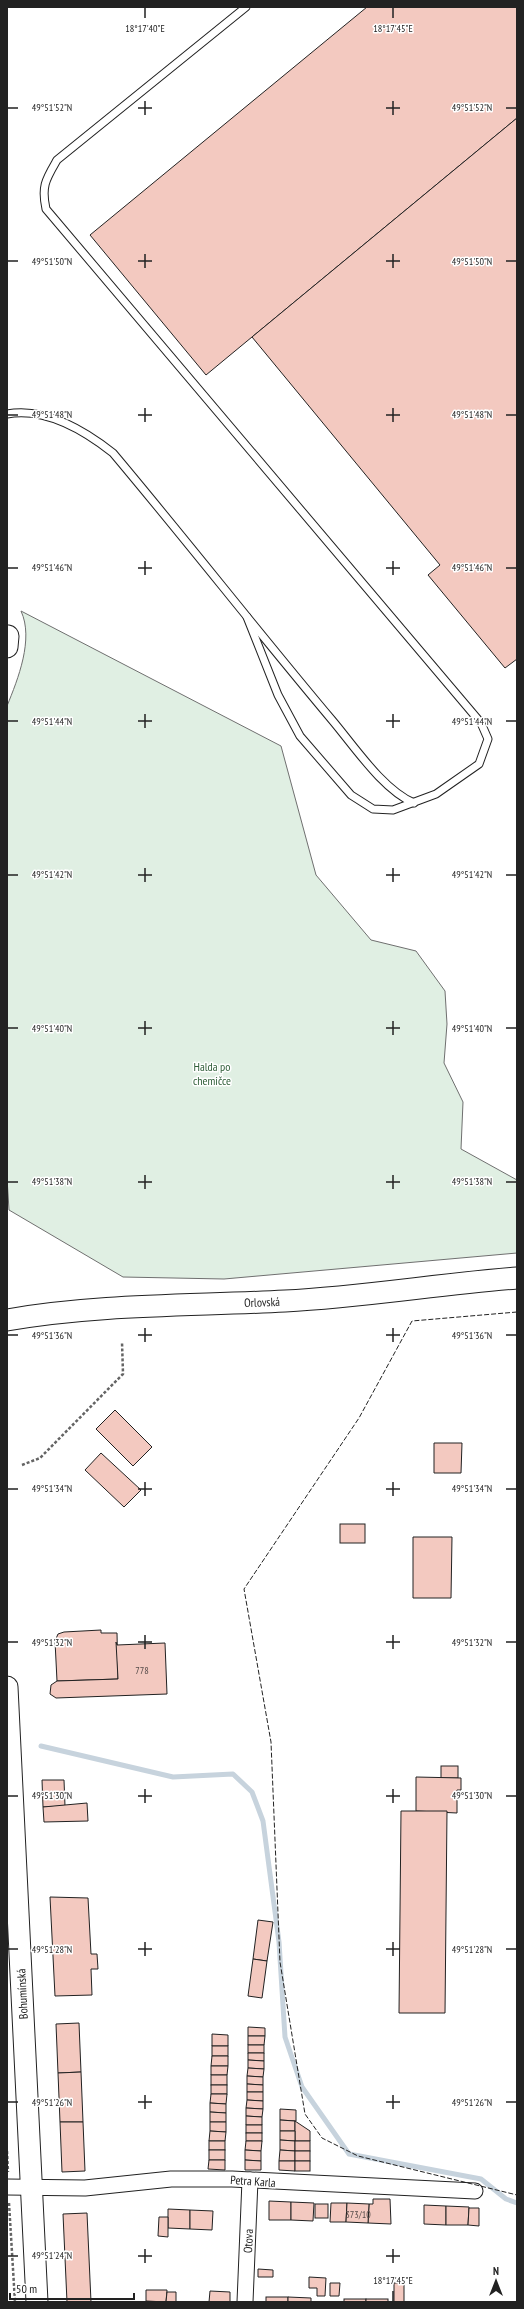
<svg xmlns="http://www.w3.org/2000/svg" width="524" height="2309" viewBox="0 0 524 2309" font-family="'PT Sans Narrow',sans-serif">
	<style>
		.green { fill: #e0efe3; stroke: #6f6f6f }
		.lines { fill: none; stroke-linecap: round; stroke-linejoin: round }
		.stream { stroke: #c7d3dd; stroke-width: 5 }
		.building { fill: #f3c9c0; stroke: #222 }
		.service-casing { stroke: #222; stroke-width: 9 }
		.minor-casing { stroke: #222; stroke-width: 17 }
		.secondary-casing { stroke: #222; stroke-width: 23 }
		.path { stroke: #646464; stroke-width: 2.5; stroke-dasharray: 3 2; stroke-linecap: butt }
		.service { stroke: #fff; stroke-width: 7 }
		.minor { stroke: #fff; stroke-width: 15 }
		.secondary { stroke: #fff; stroke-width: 21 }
		.fence { stroke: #222; stroke-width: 1; stroke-dasharray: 5 2; stroke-linecap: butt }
		.ticks { fill: none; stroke: #222; stroke-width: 1.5 }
		.labels { text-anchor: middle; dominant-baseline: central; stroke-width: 3; stroke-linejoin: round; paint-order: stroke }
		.number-label { font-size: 10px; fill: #564c4a }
		.park-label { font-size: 12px; fill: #2f5e38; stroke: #fff }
		.street-label { font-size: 12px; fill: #222; stroke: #fff }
		.ticks-label { font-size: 10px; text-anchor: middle; fill: #222; stroke: #fff; stroke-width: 3; stroke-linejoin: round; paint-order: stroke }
	</style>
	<rect width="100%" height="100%" fill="#fff"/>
	<path class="green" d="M 21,611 L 281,746 L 316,875 L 371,940 L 416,951 L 445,991 L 447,1024 L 444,1063 L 463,1102 L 461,1149 L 517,1180 L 517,1253 L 224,1279 L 123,1277 L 9,1210 L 7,1178 L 7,706 C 18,679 34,639 21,611 Z"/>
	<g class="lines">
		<polyline class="stream" points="41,1746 173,1777 233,1774 252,1792 263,1821 279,1942 285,2037 302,2087 349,2154 481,2179 506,2199 517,2203"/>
	</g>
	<g class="building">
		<polygon points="367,7 517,7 517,118 206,375 90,235"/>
		<polygon points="517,118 517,659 505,668 428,575 440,565 252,337"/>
		<polygon points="115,1410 152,1447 133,1466 96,1429"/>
		<polygon points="434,1443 462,1443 461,1473 434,1473"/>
		<polygon points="101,1453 141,1490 124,1507 85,1470"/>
		<rect x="340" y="1524" width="25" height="19"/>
		<polygon points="413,1537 452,1537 451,1598 413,1598"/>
		<polygon points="101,1630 101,1633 117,1633 118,1679 57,1681 55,1641 58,1634 64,1632"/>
		<polygon points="116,1642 117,1645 165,1643 167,1694 56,1698 50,1694 51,1685 57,1681 118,1679"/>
		<rect x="441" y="1766" width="17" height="12"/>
		<polygon points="416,1777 461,1778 461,1790 457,1790 457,1813 416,1811"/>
		<polygon points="42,1780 64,1780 65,1806 43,1807"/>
		<polygon points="87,1803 88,1821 44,1822 43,1807"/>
		<polygon points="401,1811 447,1811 445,2013 399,2013"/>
		<polygon points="50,1897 88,1898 91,1954 97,1954 98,1969 91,1969 92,1995 55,1996"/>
		<polygon points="258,1920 273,1922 267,1961 253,1959"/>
		<polygon points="253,1959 267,1961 262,1998 248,1996"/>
		<polygon points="79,2023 81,2072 58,2073 56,2024"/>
		<polygon points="248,2027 265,2028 265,2036 248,2036"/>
		<polygon points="212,2034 228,2035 228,2046 212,2046"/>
		<polygon points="248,2036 265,2036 264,2045 248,2045"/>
		<rect x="248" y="2045" width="16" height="8"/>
		<rect x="212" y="2046" width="16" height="10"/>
		<polygon points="248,2053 264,2053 264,2061 248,2060"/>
		<polygon points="212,2056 228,2056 228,2066 211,2066"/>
		<polygon points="248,2060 264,2061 264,2069 248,2068"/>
		<polygon points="211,2066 228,2066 227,2075 211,2075"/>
		<polygon points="248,2068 264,2069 263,2077 247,2076"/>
		<polygon points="81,2072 83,2122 60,2122 58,2073"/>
		<rect x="211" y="2075" width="16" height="10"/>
		<polygon points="247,2076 263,2077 263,2085 247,2084"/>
		<polygon points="247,2084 263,2085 263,2092 247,2092"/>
		<rect x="211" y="2085" width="16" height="9"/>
		<polygon points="247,2092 263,2092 263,2101 247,2100"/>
		<polygon points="211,2094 227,2094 226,2104 210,2103"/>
		<polygon points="247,2100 263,2101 263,2109 246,2108"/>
		<polygon points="210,2103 226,2104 226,2113 210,2112"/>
		<polygon points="246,2108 263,2109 262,2117 246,2116"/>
		<polygon points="280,2109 296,2110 296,2121 280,2120"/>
		<polygon points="210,2112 226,2113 226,2122 210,2122"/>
		<polygon points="246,2116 262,2117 262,2125 246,2125"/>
		<polygon points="280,2120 295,2121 295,2131 280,2131"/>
		<polygon points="295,2121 310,2131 310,2141 295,2141"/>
		<polygon points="60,2122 83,2122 85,2171 62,2172"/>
		<polygon points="210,2122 226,2122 226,2132 210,2131"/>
		<rect x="246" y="2125" width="16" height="8"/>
		<polygon points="210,2131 226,2132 225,2141 209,2141"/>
		<polygon points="280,2131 295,2131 295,2141 280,2140"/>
		<rect x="246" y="2133" width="16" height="8"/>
		<polygon points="280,2140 295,2141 295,2151 280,2150"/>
		<rect x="209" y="2141" width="16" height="9"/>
		<polygon points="246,2141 262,2141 261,2151 245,2150"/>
		<rect x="295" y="2141" width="15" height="10"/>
		<rect x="209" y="2150" width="16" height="10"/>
		<polygon points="245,2150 261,2151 261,2161 245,2160"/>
		<polygon points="280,2150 295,2151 295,2161 279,2161"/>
		<rect x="295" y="2151" width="15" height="10"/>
		<polygon points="209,2160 225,2160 225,2170 208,2169"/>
		<polygon points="245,2160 261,2161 261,2170 245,2170"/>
		<polygon points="279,2161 295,2161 295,2171 279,2170"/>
		<rect x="295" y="2161" width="15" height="10"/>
		<polygon points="373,2199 390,2199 391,2224 368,2223 369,2204 373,2204"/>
		<polygon points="269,2201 291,2202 291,2220 269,2220"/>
		<polygon points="291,2202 314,2203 313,2221 291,2220"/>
		<polygon points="331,2203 347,2203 346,2222 330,2222"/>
		<polygon points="347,2203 369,2204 368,2223 346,2222"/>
		<rect x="315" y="2204" width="13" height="14"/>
		<polygon points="424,2205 446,2206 446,2225 424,2224"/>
		<polygon points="446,2206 469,2207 468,2225 446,2225"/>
		<polygon points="469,2208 479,2208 479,2226 468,2225"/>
		<polygon points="168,2209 190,2210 190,2229 168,2228"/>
		<polygon points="190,2210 213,2211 212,2230 190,2229"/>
		<polygon points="87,2213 91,2302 67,2302 63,2214"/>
		<polygon points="159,2217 168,2217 168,2237 158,2236"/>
		<polygon points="258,2269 273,2270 273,2277 258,2277"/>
		<polygon points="309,2277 326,2278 325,2296 317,2296 317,2288 309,2288"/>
		<polygon points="330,2283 340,2283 339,2296 330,2296"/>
		<rect x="394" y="2283" width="10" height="19"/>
		<polygon points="146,2290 167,2290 166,2302 146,2301"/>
		<polygon points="210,2291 230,2292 230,2302 209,2302"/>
		<polygon points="167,2292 176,2292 176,2302 166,2302"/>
		<rect x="266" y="2297" width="22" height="5"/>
		<polygon points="288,2297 311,2298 311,2302 288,2302"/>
		<rect x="344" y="2299" width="22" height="3"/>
		<rect x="366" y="2299" width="22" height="3"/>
	</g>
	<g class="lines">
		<defs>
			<g id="service">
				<path d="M 246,7 L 57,160 C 46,179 41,186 46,209 L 481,723 L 488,739 L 479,764 L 436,794 L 393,810 L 373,809 L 351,795 L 300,736 L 278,695 L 247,617"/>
				<path d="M 7,414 C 46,407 84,430 113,453 C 187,541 258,632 332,720 C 354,746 383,790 414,803"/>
			</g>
			<g id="minor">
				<polyline points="7,2187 85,2188 171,2179 232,2179 475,2191"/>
				<polyline points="245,2302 250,2180"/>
			</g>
			<g id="secondary">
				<polyline points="7,647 8,636"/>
				<path d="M 7,1320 C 99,1304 192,1306 285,1301 C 363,1297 439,1284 517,1278"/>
				<polyline points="7,1687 37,2302"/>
			</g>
		</defs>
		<use href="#service" class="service-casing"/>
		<use href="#minor" class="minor-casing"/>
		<use href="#secondary" class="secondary-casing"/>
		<g class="path">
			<polyline points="22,1465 40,1458 123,1374 122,1342"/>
			<polyline points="7,2151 8,2172"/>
			<polyline points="9,2203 15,2302"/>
		</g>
		<use href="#service" class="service"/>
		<use href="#minor" class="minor"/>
		<use href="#secondary" class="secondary"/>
		<polyline class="fence" points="517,1312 412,1321 359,1418 244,1589 271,1742 280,1962 305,2114 322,2138 358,2156 517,2195"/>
	</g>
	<path class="ticks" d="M 145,8 L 145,18M 393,8 L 393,18M 145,101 L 145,115M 393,101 L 393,115M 8,108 L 18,108M 138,108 L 152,108M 386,108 L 400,108M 506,108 L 516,108M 145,254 L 145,268M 393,254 L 393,268M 8,261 L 18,261M 138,261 L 152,261M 386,261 L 400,261M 506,261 L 516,261M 145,408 L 145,422M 393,408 L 393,422M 8,415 L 18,415M 138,415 L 152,415M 386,415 L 400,415M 506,415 L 516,415M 145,561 L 145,575M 393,561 L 393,575M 8,568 L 18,568M 138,568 L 152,568M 386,568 L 400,568M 506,568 L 516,568M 145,714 L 145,728M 393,714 L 393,728M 8,721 L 18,721M 138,721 L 152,721M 386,721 L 400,721M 506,721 L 516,721M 145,868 L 145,882M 393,868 L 393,882M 8,875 L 18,875M 138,875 L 152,875M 386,875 L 400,875M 506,875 L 516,875M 145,1021 L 145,1035M 393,1021 L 393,1035M 8,1028 L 18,1028M 138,1028 L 152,1028M 386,1028 L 400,1028M 506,1028 L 516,1028M 145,1175 L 145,1189M 393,1175 L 393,1189M 8,1182 L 18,1182M 138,1182 L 152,1182M 386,1182 L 400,1182M 506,1182 L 516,1182M 145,1328 L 145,1342M 393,1328 L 393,1342M 8,1335 L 18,1335M 138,1335 L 152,1335M 386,1335 L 400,1335M 506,1335 L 516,1335M 145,1482 L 145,1496M 393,1482 L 393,1496M 8,1489 L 18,1489M 138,1489 L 152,1489M 386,1489 L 400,1489M 506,1489 L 516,1489M 145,1635 L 145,1649M 393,1635 L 393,1649M 8,1642 L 18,1642M 138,1642 L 152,1642M 386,1642 L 400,1642M 506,1642 L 516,1642M 145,1789 L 145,1803M 393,1789 L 393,1803M 8,1796 L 18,1796M 138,1796 L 152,1796M 386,1796 L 400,1796M 506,1796 L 516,1796M 145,1942 L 145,1956M 393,1942 L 393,1956M 8,1949 L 18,1949M 138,1949 L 152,1949M 386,1949 L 400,1949M 506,1949 L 516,1949M 145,2095 L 145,2109M 393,2095 L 393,2109M 8,2102 L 18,2102M 138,2102 L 152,2102M 386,2102 L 400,2102M 506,2102 L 516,2102M 145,2249 L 145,2263M 393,2249 L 393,2263M 8,2256 L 18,2256M 138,2256 L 152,2256M 386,2256 L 400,2256M 393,2291 L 393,2301"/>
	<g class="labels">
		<g class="number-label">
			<text x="142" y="1670">778</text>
			<text x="358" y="2214">373/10</text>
		</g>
		<g class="park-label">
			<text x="212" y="1066">Halda po<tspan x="212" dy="14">chemičce</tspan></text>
		</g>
		<g class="street-label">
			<text transform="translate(262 1302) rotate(-2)">Orlovská</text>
			<text transform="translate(22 1994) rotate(-93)">Bohumínská</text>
			<text transform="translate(253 2181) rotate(4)">Petra Karla</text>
			<text transform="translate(248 2241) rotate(-88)">Otova</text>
		</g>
	</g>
	<g class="ticks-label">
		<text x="145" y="32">18°17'40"E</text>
		<text x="393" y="32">18°17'45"E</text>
		<text x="52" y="111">49°51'52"N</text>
		<text x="472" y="111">49°51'52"N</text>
		<text x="52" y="265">49°51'50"N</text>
		<text x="472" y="265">49°51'50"N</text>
		<text x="52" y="418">49°51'48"N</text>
		<text x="472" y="418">49°51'48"N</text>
		<text x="52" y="571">49°51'46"N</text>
		<text x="472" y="571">49°51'46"N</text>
		<text x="52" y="725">49°51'44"N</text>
		<text x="472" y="725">49°51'44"N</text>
		<text x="52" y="878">49°51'42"N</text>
		<text x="472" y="878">49°51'42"N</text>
		<text x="52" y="1032">49°51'40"N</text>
		<text x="472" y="1032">49°51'40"N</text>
		<text x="52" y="1185">49°51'38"N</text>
		<text x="472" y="1185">49°51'38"N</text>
		<text x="52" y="1339">49°51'36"N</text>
		<text x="472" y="1339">49°51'36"N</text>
		<text x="52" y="1492">49°51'34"N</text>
		<text x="472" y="1492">49°51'34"N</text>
		<text x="52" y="1646">49°51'32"N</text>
		<text x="472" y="1646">49°51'32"N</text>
		<text x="52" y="1799">49°51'30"N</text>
		<text x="472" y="1799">49°51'30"N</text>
		<text x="52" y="1953">49°51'28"N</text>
		<text x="472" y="1953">49°51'28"N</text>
		<text x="52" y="2106">49°51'26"N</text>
		<text x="472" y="2106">49°51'26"N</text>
		<text x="52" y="2259">49°51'24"N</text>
		<text x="393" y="2284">18°17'45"E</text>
	</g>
	<rect width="524" height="2309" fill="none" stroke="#222222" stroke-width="16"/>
	<g transform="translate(496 2281)" stroke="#ffffff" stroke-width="3" paint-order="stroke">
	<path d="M0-3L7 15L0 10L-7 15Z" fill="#222222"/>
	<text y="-6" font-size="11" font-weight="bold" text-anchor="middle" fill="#222222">N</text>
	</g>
	<path d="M10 2293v6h124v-6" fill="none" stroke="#222222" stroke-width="2"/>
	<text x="16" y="2293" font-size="12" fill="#222222" stroke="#ffffff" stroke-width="3" paint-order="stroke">50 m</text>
</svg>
